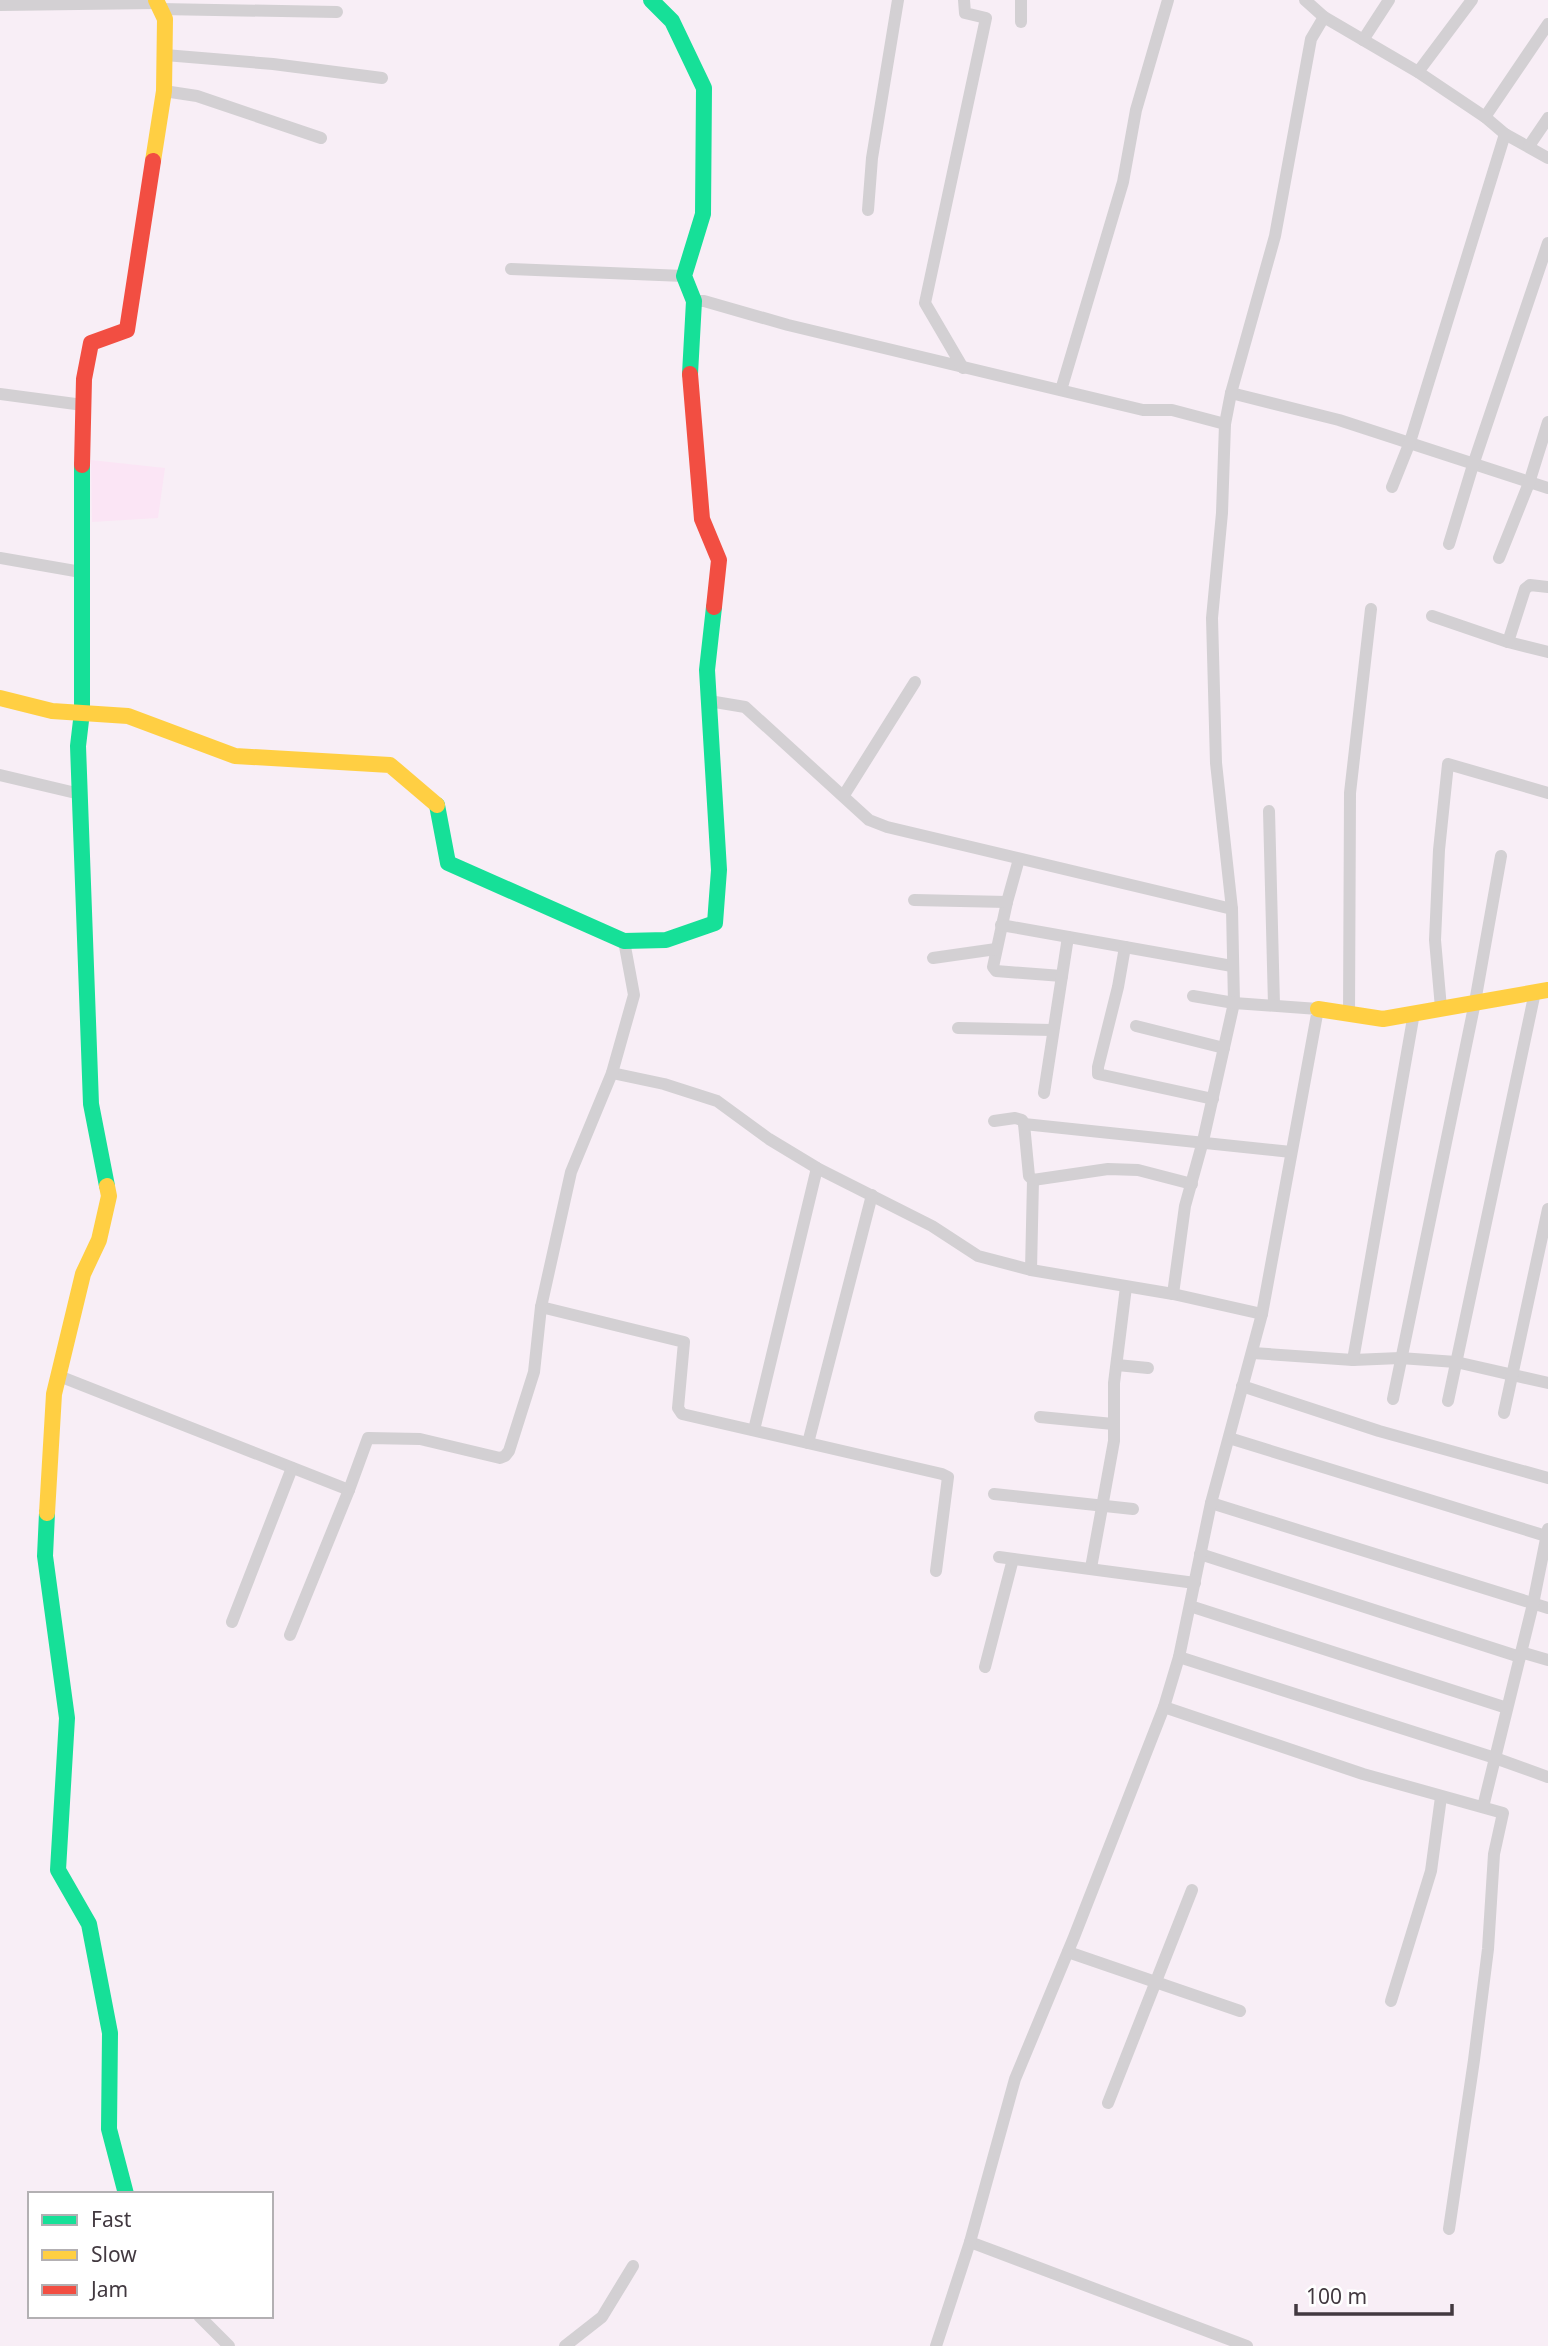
<svg xmlns="http://www.w3.org/2000/svg" width="1548" height="2346" viewBox="0 0 1548 2346" font-family="'Noto Sans',sans-serif">
	<style>
		.built { fill: #fbe5f5 }
		.lines { fill: none; stroke-linecap: round; stroke-linejoin: round }
		.street { stroke: #d3d0d3; stroke-width: 12 }
		.fast { stroke: #16e098; stroke-width: 16 }
		.slow { stroke: #ffcf43; stroke-width: 16 }
		.jam { stroke: #f24e42; stroke-width: 16 }
	</style>
	<rect width="100%" height="100%" fill="#f8eef6"/>
	<polygon class="built" points="91,460 165,468 158,518 92,522"/>
	<g class="lines">
		<g class="street">
			<polyline points="1021,0 1021,22"/>
			<polyline points="1305,0 1324,17 1418,72 1485,117 1505,134 1548,158"/>
			<polyline points="0,5 157,3"/>
			<polyline points="160,9 337,12"/>
			<polyline points="1363,40 1389,0"/>
			<polyline points="165,55 273,64 382,78"/>
			<polyline points="1418,72 1472,0"/>
			<polyline points="164,91 197,96 321,138"/>
			<polyline points="1485,117 1548,24"/>
			<polyline points="1529,146 1548,118"/>
			<polyline points="868,210 872,158 898,0"/>
			<polyline points="511,269 684,276"/>
			<polyline points="694,301 704,301 788,325 1143,410 1172,410 1225,424"/>
			<polyline points="963,368 925,303 986,18 965,13 964,0"/>
			<polyline points="1061,390 1123,182 1136,110 1168,0"/>
			<polyline points="1231,393 1339,420 1548,488"/>
			<polyline points="0,394 83,405"/>
			<polyline points="1392,487 1410,442 1505,134"/>
			<polyline points="1449,544 1473,465 1548,243"/>
			<polyline points="0,558 81,572"/>
			<polyline points="1499,558 1529,483 1548,422"/>
			<polyline points="1432,616 1508,642 1548,652"/>
			<polyline points="1508,642 1525,589 1530,585 1548,587"/>
			<polyline points="709,701 745,707 869,820 887,827 1232,909"/>
			<polyline points="0,775 80,794"/>
			<polyline points="844,795 915,682"/>
			<polyline points="1269,811 1274,1005"/>
			<polyline points="1019,859 1007,902 993,967 996,971 1062,976"/>
			<polyline points="914,900 1007,902"/>
			<polyline points="1001,925 1232,966"/>
			<polyline points="1125,947 1118,987 1098,1067 1098,1074 1213,1099"/>
			<polyline points="933,958 996,949"/>
			<polyline points="1441,1008 1435,940 1439,850 1448,764 1548,793"/>
			<polyline points="1349,1015 1350,793 1371,609"/>
			<polyline points="1136,1026 1224,1048"/>
			<polyline points="958,1028 1052,1030"/>
			<polyline points="612,1073 664,1084 717,1101 769,1139 817,1168 932,1226 978,1256 1031,1270 1173,1294 1262,1314"/>
			<polyline points="1044,1093 1068,937"/>
			<polyline points="994,1121 1015,1118 1022,1120 1024,1124 1029,1176 1033,1180 1031,1270"/>
			<polyline points="1024,1124 1291,1152"/>
			<polyline points="1033,1180 1108,1169 1138,1170 1192,1184"/>
			<polyline points="1173,1294 1185,1206 1203,1141 1234,1003 1232,909 1216,763 1212,618 1222,513 1225,424 1231,393 1275,236 1311,39 1324,17"/>
			<polyline points="541,1307 684,1342 678,1408 682,1414 942,1474 948,1477 936,1571"/>
			<polyline points="1253,1353 1353,1360 1400,1358 1456,1362 1548,1383"/>
			<polyline points="1353,1360 1414,1013"/>
			<polyline points="1117,1365 1148,1368"/>
			<polyline points="59,1376 349,1490 368,1438 420,1439 500,1458 505,1456 509,1451 534,1372 541,1307 571,1172 612,1073 634,995 624,941"/>
			<polyline points="1242,1386 1379,1431 1548,1478"/>
			<polyline points="1393,1399 1475,1002 1501,856"/>
			<polyline points="1448,1401 1535,992"/>
			<polyline points="1504,1413 1548,1209"/>
			<polyline points="1040,1417 1113,1424"/>
			<polyline points="754,1430 817,1168"/>
			<polyline points="1229,1438 1546,1536"/>
			<polyline points="808,1443 872,1195"/>
			<polyline points="994,1494 1133,1509"/>
			<polyline points="1211,1503 1548,1608"/>
			<polyline points="1200,1554 1520,1657"/>
			<polyline points="999,1557 1195,1583"/>
			<polyline points="1091,1568 1114,1441 1114,1383 1126,1287"/>
			<polyline points="1190,1606 1507,1708"/>
			<polyline points="232,1622 292,1468"/>
			<polyline points="290,1635 349,1490"/>
			<polyline points="1521,1652 1548,1660"/>
			<polyline points="1179,1657 1495,1758 1548,1777"/>
			<polyline points="985,1667 1013,1559"/>
			<polyline points="1164,1707 1363,1774 1503,1813 1494,1854 1488,1949 1474,2060 1449,2229"/>
			<polyline points="1483,1807 1533,1604 1548,1529"/>
			<polyline points="1068,1952 1240,2011"/>
			<polyline points="1391,2001 1431,1871 1441,1797"/>
			<polyline points="1108,2103 1192,1890"/>
			<polyline points="970,2242 1247,2346"/>
			<polyline points="199,2316 229,2346"/>
			<polyline points="565,2346 602,2317 633,2266"/>
			<polyline points="936,2346 970,2242 1015,2079 1074,1937 1164,1707 1179,1657 1211,1503 1262,1314 1318,1009 1234,1003 1193,996"/>
		</g>
		<g class="fast">
			<polyline points="651,0 672,21 704,88 703,214 684,276 694,301 690,374"/>
			<polyline points="82,465 82,712 78,746 91,1104 107,1186"/>
			<polyline points="437,805 448,863 624,941 666,940 715,923 719,870 707,670 714,607"/>
			<polyline points="47,1513 45,1556 67,1718 58,1870 89,1924 110,2033 109,2129 126,2194"/>
		</g>
		<g class="slow">
			<polyline points="153,161 164,91 165,19 156,0"/>
			<polyline points="0,698 52,711 128,716 235,756 390,765 437,805"/>
			<polyline points="1318,1009 1383,1019 1548,990"/>
			<polyline points="47,1513 54,1394 83,1274 99,1240 109,1196 107,1186"/>
		</g>
		<g class="jam">
			<polyline points="690,374 702,519 719,560 714,607"/>
			<polyline points="82,465 84,379 91,343 127,330 153,161"/>
		</g>
	</g>
	<rect x="28" y="2192" width="245" height="126" fill="#ffffff" stroke="#b3b0b3" stroke-width="2"/>
	<rect x="42" y="2215" width="35" height="10" fill="#16e098" stroke="#b3b0b3" stroke-width="2"/>
	<text x="91" y="2227" font-size="21" fill="#423940">Fast</text>
	<rect x="42" y="2250" width="35" height="10" fill="#ffcf43" stroke="#b3b0b3" stroke-width="2"/>
	<text x="91" y="2262" font-size="21" fill="#423940">Slow</text>
	<rect x="42" y="2285" width="35" height="10" fill="#f24e42" stroke="#b3b0b3" stroke-width="2"/>
	<text x="91" y="2297" font-size="21" fill="#423940">Jam</text>
	<path d="M1296 2304v10h156v-10" fill="none" stroke="#423940" stroke-width="3.5"/>
	<text x="1306" y="2304" font-size="21" fill="#423940" stroke="#ffffff" stroke-width="5" paint-order="stroke">100 m</text>
</svg>
